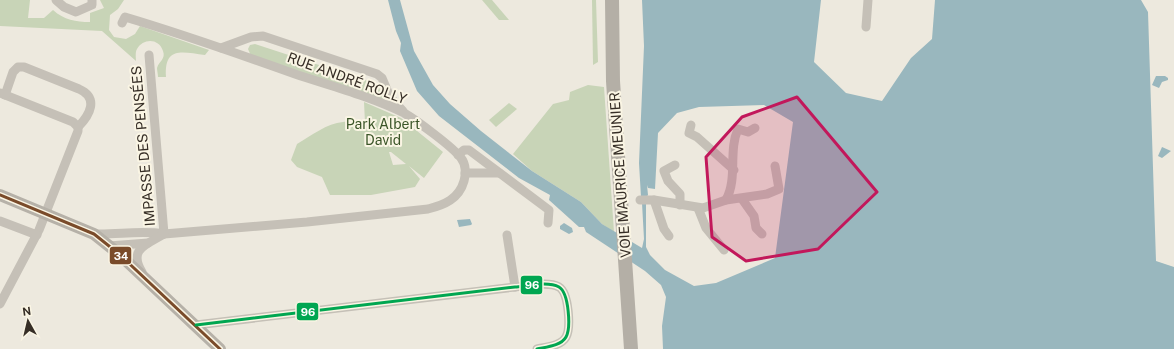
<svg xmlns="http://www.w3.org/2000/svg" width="1174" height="349" viewBox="0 0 1174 349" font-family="'Public Sans',sans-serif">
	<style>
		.green { fill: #c8d4b7; fill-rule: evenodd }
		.water { fill: #99b7be }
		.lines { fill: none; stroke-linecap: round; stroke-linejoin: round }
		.street { stroke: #c5c0b7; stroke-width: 9 }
		.secondary { stroke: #b6b1a8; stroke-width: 12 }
		.primary { stroke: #b4afa6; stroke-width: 14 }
		.bus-1-casing { stroke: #faf5e4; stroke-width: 6 }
		.bus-2-casing { stroke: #faf5e4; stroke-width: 6 }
		.bus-1 { stroke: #7a4b2a; stroke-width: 3 }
		.bus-2 { stroke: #00a651; stroke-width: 3 }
		.marked { fill: #c2185b; fill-opacity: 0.2; stroke: #c2185b; stroke-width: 3; stroke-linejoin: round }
		.labels { text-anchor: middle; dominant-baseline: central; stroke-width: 4; stroke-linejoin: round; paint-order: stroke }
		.street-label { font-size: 14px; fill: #362e26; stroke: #faf5e4 }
		.park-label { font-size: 14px; fill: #3b5528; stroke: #faf5e4 }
		.line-badge { stroke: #faf5e4; stroke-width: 1.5 }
		.badge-label { font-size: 11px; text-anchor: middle; font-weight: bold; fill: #fff }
	</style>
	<rect width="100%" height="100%" fill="#ede9de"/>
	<g class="green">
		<path d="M 0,0 L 30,0 L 28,18 L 44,18 L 53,10 C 64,20 76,22 90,22 L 90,13 L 104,8 L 100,0 L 124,0 L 118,9 L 110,15 L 109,30 L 114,37 L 126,39 L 135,34 L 140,26 L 209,50 L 205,55 C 182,52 164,46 166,77 L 158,77 C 158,75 157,70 157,68 C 159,61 166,59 163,51 C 159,38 143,38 137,49 C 135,52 136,58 136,61 L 102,31 L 0,26 Z"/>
		<polygon points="482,0 492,0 509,20 499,20"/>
		<polygon points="592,0 596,0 598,62 593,65"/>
		<polygon points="255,44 377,84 384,98 382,100 251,56 248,49 250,45"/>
		<polygon points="588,85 604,87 614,232 602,224 581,202 532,171 513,154 553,104 569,100 570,92"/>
		<path d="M 364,102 L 401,118 L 443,152 L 424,178 L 409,166 L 420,179 L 415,187 L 371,195 L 330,195 L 322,177 L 297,167 L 291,160 L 297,144 C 311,136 327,123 343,122 C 352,121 356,126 365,123 ZM 389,152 L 391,152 L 406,164 L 393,165 Z"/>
		<polygon points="509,103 517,109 496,127 489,120"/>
	</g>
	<g class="water">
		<polygon points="388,0 400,0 414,51 433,85 450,104 481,131 532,171 581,202 602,224 642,248 644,239 642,203 646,203 646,247 650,255 665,270 694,286 716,283 775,258 793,122 764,105 699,107 677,113 658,133 655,189 648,188 647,185 648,195 646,198 641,197 639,163 644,46 642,0 821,0 814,62 846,93 882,101 911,58 932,39 935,0 1141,0 1148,12 1156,261 1174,267 1174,349 663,349 662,326 666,297 661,285 645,271 586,232 584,227 579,227 549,200 550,195 519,178 439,116 417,91 400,51 401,43 396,31"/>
		<polygon points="1156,76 1165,76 1168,78 1168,80 1162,82 1159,88 1152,85"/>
		<polygon points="1162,147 1171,151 1162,158 1158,156"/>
		<polygon points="470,219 472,224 471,225 459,227 457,220"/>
		<polygon points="564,223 572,228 573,232 569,234 560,229 560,226"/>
	</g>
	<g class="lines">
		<g class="street">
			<polyline points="56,0 64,7 76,12 92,5 92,0"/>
			<polyline points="866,27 868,0"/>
			<polyline points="221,48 251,37 263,36 377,74 382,78 390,97 403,111"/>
			<polyline points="149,55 164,234"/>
			<polyline points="0,93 73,122 78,127 78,131 39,230 0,304"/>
			<path d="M 5,95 L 13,72 L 18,67 L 24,67 L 79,89 C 99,98 90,115 78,127"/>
			<polyline points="691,125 689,133 697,137 734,170"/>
			<polyline points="458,155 464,150 469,150 549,210 548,223"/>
			<polyline points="675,165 664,171 668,181 680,194 680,205"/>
			<polyline points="465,173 499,173"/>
			<polyline points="742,199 754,216 756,228 762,234"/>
			<polyline points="640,200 654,200 703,208 726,200 767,194 779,189 775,166"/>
			<polyline points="654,200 664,229 669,236"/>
			<path d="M 726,200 C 738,178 728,151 738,129 L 748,132 L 755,128"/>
			<polyline points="698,208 706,228 724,250"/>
			<polyline points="0,221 37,235"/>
			<path d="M 94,234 C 117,235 141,230 164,234 L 307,222 L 428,209 C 444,205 459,199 464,181 C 466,174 466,164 461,158 C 453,147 416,120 404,113 C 369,96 331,86 295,74 C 239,54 182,34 125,17 L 122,23"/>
			<polyline points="507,235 515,287"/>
			<polyline points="109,246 148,243"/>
			<path d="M 142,272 C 128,249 146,245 164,234"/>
			<path d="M 196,325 L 515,287 C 527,286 548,281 559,287 C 569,293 571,328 566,337 C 561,346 546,347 537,349"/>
		</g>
		<polyline class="secondary" points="0,195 94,234 119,254 220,349"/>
		<polyline class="primary" points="612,0 613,81 631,349"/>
		<defs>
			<polyline id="bus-1" points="0,195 94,234 119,254 220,349"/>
			<path id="bus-2" d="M 196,325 L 515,287 C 527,286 548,281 559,287 C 569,293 571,328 566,337 C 561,346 546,347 537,349"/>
		</defs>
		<use href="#bus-1" class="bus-1-casing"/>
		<use href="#bus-2" class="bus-2-casing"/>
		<use href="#bus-1" class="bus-1"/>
		<use href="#bus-2" class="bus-2"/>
	</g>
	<path class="marked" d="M 797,97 L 877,192 L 818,249 L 746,261 L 712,237 L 706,157 L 742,117 Z"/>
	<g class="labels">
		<g class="street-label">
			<text transform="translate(347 78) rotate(20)">RUE ANDRÉ ROLLY</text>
			<text transform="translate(143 146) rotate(-95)">IMPASSE DES PENSÉES</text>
			<text transform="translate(620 175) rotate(-94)">VOIE MAURICE MEUNIER</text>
		</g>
		<g class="park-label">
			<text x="383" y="124">Park Albert<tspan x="383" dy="16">David</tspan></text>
		</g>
	</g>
	<g class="line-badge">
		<rect x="109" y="246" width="23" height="19" rx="4" fill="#7a4b2a"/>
		<rect x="520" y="275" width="23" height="20" rx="4" fill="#00a651"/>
		<rect x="296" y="302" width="23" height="19" rx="4" fill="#00a651"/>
	</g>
	<g class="badge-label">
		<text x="121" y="260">34</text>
		<text x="532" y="289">96</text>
		<text x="308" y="316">96</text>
	</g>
	<g transform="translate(28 321) rotate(352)" stroke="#faf5e4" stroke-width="3" paint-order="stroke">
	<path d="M0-3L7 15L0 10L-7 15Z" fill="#362e26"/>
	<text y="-6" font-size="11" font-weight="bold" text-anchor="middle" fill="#362e26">N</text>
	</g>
</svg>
